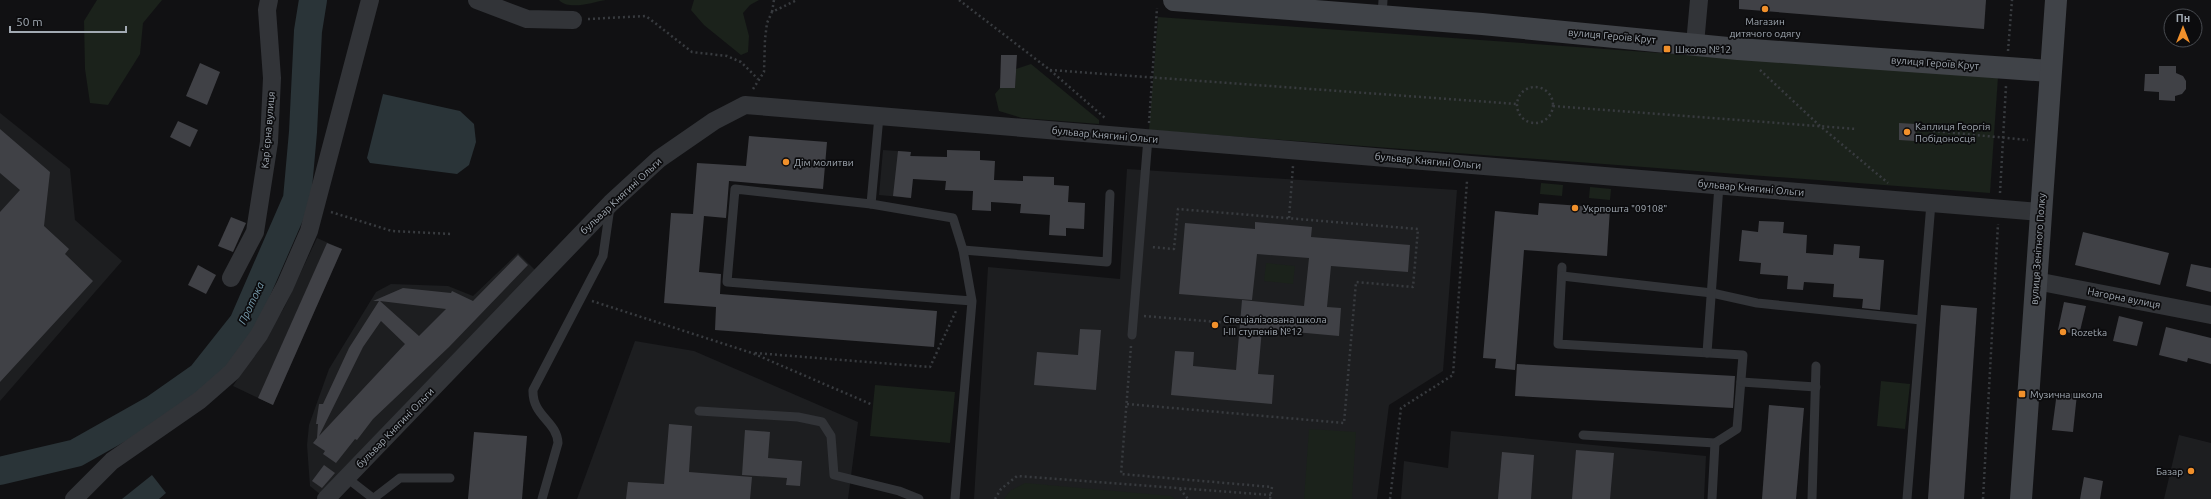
<svg xmlns="http://www.w3.org/2000/svg" width="2211" height="499" viewBox="0 0 2211 499" font-family="Ubuntu,sans-serif">
	<style>
		.built { fill: #1d1e20 }
		.green { fill: #1b221b }
		.water { fill: #2a3438 }
		.lines { fill: none; stroke-linecap: round; stroke-linejoin: round }
		.river { stroke: #2a3438; stroke-width: 28 }
		.building { fill: #404146; fill-rule: evenodd }
		.path { stroke: #383b3f; stroke-width: 2.5; stroke-dasharray: 2 3; stroke-linecap: butt }
		.lane { stroke: #323438; stroke-width: 9 }
		.street { stroke: #323438; stroke-width: 18 }
		.secondary { stroke: #404348; stroke-width: 22 }
		.poi-dot { fill: #f1902b; stroke: #0c0c0e; stroke-width: 1.5 }
		.labels { text-anchor: middle; dominant-baseline: central; stroke-width: 3.5; stroke-linejoin: round; paint-order: stroke }
		.poi-label { font-size: 10px; fill: #a2aab3; stroke: #0c0c0e; text-anchor: start }
		.street-label { font-size: 10px; fill: #a2aab3; stroke: #0c0c0e }
		.water-label { font-size: 11px; font-style: italic; fill: #799eaf; stroke: #0c0c0e }
	</style>
	<rect width="100%" height="100%" fill="#111113"/>
	<g class="built">
		<polygon points="0,113 70,169 75,220 122,261 0,401"/>
		<polygon points="883,150 911,152 911,198 879,195"/>
		<polygon points="1127,169 1457,190 1443,371 1389,405 1377,499 974,499 988,267 1120,279"/>
		<polygon points="317,238 342,249 273,405 233,386 284,308"/>
		<polygon points="518,253 537,272 321,495 310,486 307,445 309,425 329,369 376,292 391,284 448,286 473,296"/>
		<polygon points="635,341 694,351 858,422 848,499 577,499"/>
		<polygon points="1451,431 1706,456 1704,499 1401,499 1404,461 1448,468"/>
		<polygon points="2179,435 2211,443 2211,499 2164,499"/>
	</g>
	<g class="green">
		<polygon points="97,0 162,0 143,23 140,54 108,105 90,103 85,69 84,21"/>
		<path d="M 559,0 L 606,0 C 593,2 569,11 559,0 Z"/>
		<polygon points="694,0 759,0 750,5 743,13 749,36 748,52 741,55 704,25 691,10"/>
		<polygon points="1158,17 1998,77 1990,193 1149,130"/>
		<polygon points="1031,64 1099,120 1099,124 1022,118 999,111 995,94 1000,88 1015,88 1016,69"/>
		<polygon points="1541,183 1563,185 1562,196 1540,194"/>
		<polygon points="1590,187 1611,189 1610,200 1589,198"/>
		<polygon points="1266,263 1295,266 1293,284 1264,281"/>
		<polygon points="1881,381 1910,384 1905,429 1877,426"/>
		<polygon points="875,385 955,392 950,443 870,436"/>
		<polygon points="1309,429 1356,432 1352,499 1304,499"/>
		<polygon points="1025,483 1171,496 1175,499 1004,499 1010,491"/>
	</g>
	<g class="water">
		<polygon points="383,94 460,111 474,124 476,142 469,165 457,174 370,163 367,158"/>
		<polygon points="152,475 166,493 159,499 122,499"/>
	</g>
	<g class="lines">
		<polyline class="river" points="0,471 76,453 154,409 201,376 243,323 297,199 303,132 308,31 313,0"/>
	</g>
	<g class="building">
		<polygon points="1739,0 1986,0 1984,29 1739,9"/>
		<polygon points="1001,55 1017,55 1015,88 1000,88"/>
		<polygon points="200,63 220,72 207,105 186,96"/>
		<polygon points="2159,66 2176,66 2176,73 2183,76 2186,81 2186,89 2182,94 2175,96 2175,101 2159,100 2159,92 2144,91 2145,74 2159,74"/>
		<polygon points="178,121 198,130 190,147 170,137"/>
		<polygon points="1899,123 1916,124 1915,141 1899,140"/>
		<polygon points="0,129 50,172 44,226 69,249 65,254 93,281 0,382 0,212 20,190 0,173"/>
		<polygon points="749,136 827,142 823,189 729,181 726,218 704,216 699,272 721,274 720,294 937,311 934,347 715,330 716,307 664,303 671,213 693,214 697,163 746,166"/>
		<polygon points="947,150 980,151 980,160 995,161 994,180 1023,181 1023,176 1054,177 1054,185 1069,186 1068,202 1085,203 1084,229 1066,228 1066,236 1049,235 1050,215 1020,213 1021,204 991,202 991,211 972,210 973,191 945,190 946,181 913,179 911,198 893,196 898,151 911,152 910,156 947,157"/>
		<polygon points="1539,203 1610,208 1607,256 1524,250 1515,370 1495,368 1496,359 1483,358 1495,211 1538,215"/>
		<polygon points="231,217 246,223 233,252 218,246"/>
		<polygon points="1759,221 1784,222 1783,233 1807,235 1806,253 1833,255 1834,244 1860,246 1859,258 1884,260 1880,310 1862,308 1863,299 1833,297 1834,284 1804,282 1803,290 1787,289 1788,276 1760,274 1761,263 1739,261 1742,230 1758,232"/>
		<polygon points="1255,222 1312,227 1311,237 1410,245 1408,272 1331,266 1327,307 1341,308 1339,336 1262,329 1258,374 1274,375 1272,404 1171,395 1175,351 1194,352 1193,366 1236,370 1242,300 1304,306 1309,258 1257,254 1252,300 1179,294 1185,223 1255,229"/>
		<polygon points="2083,232 2169,253 2160,285 2075,265"/>
		<polygon points="327,243 342,249 273,405 258,398"/>
		<path d="M 518,255 L 528,265 L 449,347 L 373,419 L 357,440 L 355,439 L 336,463 L 323,454 L 325,451 L 313,443 L 317,438 L 318,424 L 316,424 L 319,404 L 323,404 L 349,348 L 379,301 L 373,301 L 403,288 L 451,293 L 452,291 L 473,301 ZM 380,301 L 446,309 L 419,336 ZM 381,321 L 405,344 L 319,436 L 363,347 Z"/>
		<polygon points="2191,264 2211,268 2211,292 2186,286"/>
		<polygon points="198,265 216,275 206,294 188,285"/>
		<polygon points="2064,302 2086,306 2079,335 2058,330"/>
		<polygon points="1941,305 1977,308 1964,499 1928,499"/>
		<polygon points="2119,316 2143,322 2137,346 2113,341"/>
		<polygon points="2166,327 2211,338 2211,364 2188,358 2187,362 2159,355"/>
		<polygon points="1080,329 1101,330 1096,390 1034,385 1037,352 1078,355"/>
		<polygon points="1517,364 1735,376 1733,408 1515,396"/>
		<polygon points="2057,392 2077,394 2073,432 2052,430"/>
		<polygon points="1769,405 1804,408 1796,499 1762,499"/>
		<polygon points="669,424 692,426 689,472 752,477 750,499 626,499 628,482 664,484"/>
		<polygon points="745,430 770,432 768,458 802,461 800,486 786,485 787,478 742,475"/>
		<polygon points="474,432 527,436 522,499 468,499"/>
		<polygon points="1576,450 1614,453 1610,499 1572,499"/>
		<polygon points="1502,452 1534,455 1531,499 1498,499"/>
		<polygon points="324,465 335,473 322,488 312,481"/>
		<polygon points="2084,477 2103,481 2100,499 2080,499"/>
	</g>
	<g class="lines">
		<g class="path">
			<polyline points="959,0 1050,70 1105,118"/>
			<polyline points="772,12 774,0"/>
			<polyline points="588,19 646,16 692,52 727,56 741,62 758,79"/>
			<polyline points="2008,51 2012,0"/>
			<polyline points="1050,70 1517,104"/>
			<polyline points="1760,70 1820,126 1888,183"/>
			<circle cx="1535" cy="105" r="18"/>
			<polyline points="753,89 764,72 765,39 767,23 772,12 797,0"/>
			<polyline points="1553,106 1857,129"/>
			<polyline points="1149,123 1157,8"/>
			<polyline points="1923,130 2028,140"/>
			<polyline points="2000,193 2006,86"/>
			<polyline points="331,212 392,231 451,234"/>
			<polyline points="1289,218 1293,166"/>
			<polyline points="592,301 752,353 873,405"/>
			<polyline points="1144,316 1230,323"/>
			<polyline points="1131,346 1121,474 1272,487 1270,499"/>
			<polyline points="755,353 930,367 956,311"/>
			<polyline points="1127,404 1344,423 1356,282 1413,287 1418,229 1178,209 1174,249 1151,247"/>
			<polyline points="1180,489 1188,499"/>
			<polyline points="995,499 1001,489 1017,476 1271,495"/>
			<polyline points="1390,499 1401,408 1453,375 1467,181"/>
			<polyline points="1983,499 1998,224"/>
		</g>
		<g class="lane">
			<polyline points="1382,16 1383,0"/>
			<polyline points="871,204 879,116"/>
			<polyline points="963,250 1107,262 1110,194"/>
			<polyline points="1562,267 1558,344 1743,355 1737,429 1715,443 1583,435"/>
			<polyline points="1562,276 1712,293 1757,303 1921,320"/>
			<polyline points="1132,335 1148,138"/>
			<polyline points="1707,353 1719,185"/>
			<polyline points="1741,382 1816,387"/>
			<polyline points="699,411 798,417 822,422 831,436 834,475 899,491 919,499"/>
			<polyline points="347,478 374,499"/>
			<polyline points="374,498 400,478 450,478"/>
			<path d="M 542,499 L 558,443 C 557,421 532,416 533,390 L 603,256 L 610,207"/>
			<polyline points="955,499 972,301 963,250 953,218 871,204 735,189 727,282 972,301"/>
			<polyline points="1712,499 1715,443"/>
			<polyline points="1812,499 1816,366"/>
			<polyline points="1907,499 1931,203"/>
		</g>
		<g class="street">
			<polyline points="477,0 527,19 573,20"/>
			<polyline points="1695,44 1699,0"/>
			<polyline points="231,278 255,232 269,142 272,78 267,10 269,0"/>
			<polyline points="2036,281 2211,315"/>
			<polyline points="74,499 112,461 200,400 232,372 259,335 285,286 309,231 370,0"/>
			<polyline points="326,499 611,203 659,159 714,121 745,105 2040,212"/>
		</g>
		<g class="secondary">
			<polyline points="1174,0 1482,24 1738,49 2050,71"/>
			<polyline points="2021,499 2056,0"/>
		</g>
	</g>
	<g class="poi-dot">
		<circle cx="1765" cy="9" r="4"/>
		<rect x="1663" y="45" width="8" height="8" rx="2"/>
		<circle cx="1907" cy="132" r="4"/>
		<circle cx="786" cy="162" r="4"/>
		<circle cx="1575" cy="208" r="4"/>
		<circle cx="1215" cy="325" r="4"/>
		<circle cx="2063" cy="332" r="4"/>
		<rect x="2018" y="390" width="8" height="8" rx="2"/>
		<circle cx="2191" cy="471" r="4"/>
	</g>
	<g class="labels">
		<g class="poi-label">
			<text x="1765" y="21" text-anchor="middle">Магазин<tspan x="1765" dy="12">дитячого одягу</tspan></text>
			<text x="1675" y="49">Школа №12</text>
			<text x="1915" y="126">Каплиця Георгія<tspan x="1915" dy="12">Побідоносця</tspan></text>
			<text x="794" y="162">Дім молитви</text>
			<text x="1583" y="208">Укрпошта "09108"</text>
			<text x="1223" y="319">Спеціалізована школа<tspan x="1223" dy="12">І-ІІІ ступенів №12</tspan></text>
			<text x="2071" y="332">Rozetka</text>
			<text x="2030" y="394">Музична школа</text>
			<text x="2183" y="471" text-anchor="end">Базар</text>
		</g>
		<g class="street-label">
			<text transform="translate(1612 36) rotate(5)">вулиця Героїв Крут</text>
			<text transform="translate(1935 63) rotate(4)">вулиця Героїв Крут</text>
			<text transform="translate(268 130) rotate(-85)">Карʼєрна вулиця</text>
			<text transform="translate(1105 135) rotate(5)">бульвар Княгині Ольги</text>
			<text transform="translate(1428 161) rotate(5)">бульвар Княгині Ольги</text>
			<text transform="translate(1751 188) rotate(5)">бульвар Княгині Ольги</text>
			<text transform="translate(621 196) rotate(-43)">бульвар Княгині Ольги</text>
			<text transform="translate(2038 249) rotate(-86)">вулиця Зенітного Полку</text>
			<text transform="translate(2124 298) rotate(11)">Нагорна вулиця</text>
			<text transform="translate(395 428) rotate(-46)">бульвар Княгині Ольги</text>
		</g>
		<g class="water-label">
			<text transform="translate(251 303) rotate(-65)">Протока</text>
		</g>
	</g>
	<g transform="translate(2183 28)"><circle r="19" fill="#0c0c0e" stroke="#484b50"/>
	<path d="M0-3L7 15L0 10L-7 15Z" fill="#f1902b"/>
	<text y="-6" font-size="11" font-weight="bold" text-anchor="middle" fill="#a2aab3">Пн</text>
	</g>
	<path d="M10 26v6h116v-6" fill="none" stroke="#a2aab3" stroke-width="2"/>
	<text x="16" y="26" font-size="12" fill="#a2aab3" stroke="#0c0c0e" stroke-width="3" paint-order="stroke">50 m</text>
</svg>
